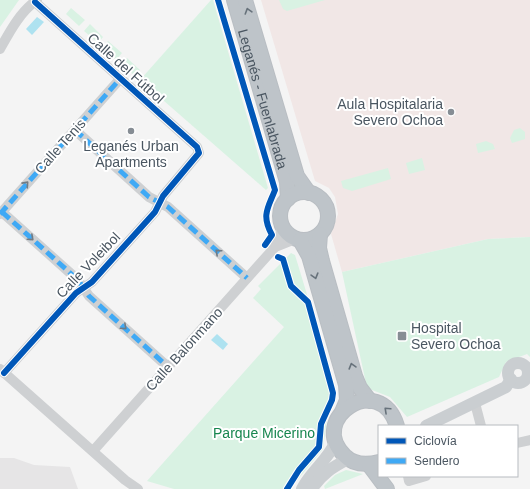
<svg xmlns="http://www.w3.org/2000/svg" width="530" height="489" viewBox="0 0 530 489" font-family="Helvetica,sans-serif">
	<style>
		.education { fill: #e6e5e6 }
		.medical { fill: #f1e7e6 }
		.green { fill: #d9f2e3 }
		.water { fill: #aee2f0 }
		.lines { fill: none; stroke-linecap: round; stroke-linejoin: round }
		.highway-casing { stroke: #b9bec3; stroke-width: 16 }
		.minor { stroke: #ced0d2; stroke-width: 10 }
		.major { stroke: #caced1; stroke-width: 12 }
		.highway { stroke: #bec4c9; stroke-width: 14 }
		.quiet { stroke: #3fa9f5; stroke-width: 5; stroke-dasharray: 10 5; stroke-linecap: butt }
		.cycleway-casing { stroke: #fff; stroke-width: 8 }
		.cycleway { stroke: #0057b8; stroke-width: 6 }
		.oneway { stroke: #67727b }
		.oneway2 { stroke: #727b83 }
		.poi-dot { fill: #868d94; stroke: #fff; stroke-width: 1.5 }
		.labels { text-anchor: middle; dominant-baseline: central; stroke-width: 4; stroke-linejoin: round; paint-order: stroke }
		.street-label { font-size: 14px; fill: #4a5661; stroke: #fff }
		.poi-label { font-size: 14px; fill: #4a5661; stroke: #fff; text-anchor: end }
		.park-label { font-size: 14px; fill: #17864f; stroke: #fff }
	</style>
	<rect width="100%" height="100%" fill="#f4f4f4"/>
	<polygon class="education" points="0,458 14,458 34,465 70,467 78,489 0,489"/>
	<polygon class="medical" points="261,0 530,0 530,237 488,239 342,272 331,234 338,214 335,197 329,188 315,181"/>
	<g class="green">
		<polygon points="0,0 19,0 0,27"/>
		<polygon points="211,0 213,0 268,188 266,190 140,80"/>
		<polygon points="279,0 325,0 287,11 283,9"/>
		<polygon points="71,8 85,20 79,26 66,14"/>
		<polygon points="90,24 103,37 98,43 84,31"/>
		<polygon points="108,41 122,53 116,60 103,47"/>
		<polygon points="127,58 140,70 135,76 122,64"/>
		<polygon points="520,128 525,132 525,139 512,143 510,138 514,130"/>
		<polygon points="486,141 493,144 495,149 478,153 476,144"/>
		<polygon points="422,158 425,170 409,174 406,163"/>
		<polygon points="388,168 391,179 352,191 343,188 341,181"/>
		<polygon points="530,237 530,357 527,354 506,362 499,377 407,417 390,397 367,388 342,272 488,239"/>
		<polygon points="291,253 295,255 336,390 336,400 328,411 323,449 290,489 174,489 147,481 284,327 253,298 261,289 258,286"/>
		<polygon points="346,470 363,474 325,489 324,486 335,475"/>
	</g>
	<g class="water">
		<polygon points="37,17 44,22 32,35 26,29"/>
		<polygon points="217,334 228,344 223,350 211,340"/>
	</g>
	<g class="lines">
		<defs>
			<g id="highway">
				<path id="s1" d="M 234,0 L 287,182 L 288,199"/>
				<polyline points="245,0 297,176 309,193"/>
				<circle cx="304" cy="216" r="24"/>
				<polyline points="320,234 319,248 322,261 355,376 360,388 370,401"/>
				<polyline points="300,240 309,256 346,385 347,400 342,412"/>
				<path d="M 379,462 C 367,465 354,465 345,456 C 306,419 380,370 397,426"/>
				<polyline points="369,465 387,489"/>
			</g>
		</defs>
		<use href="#highway" class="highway-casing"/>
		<g class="minor">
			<path d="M 0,49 C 10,31 20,12 37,0"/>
			<polyline points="75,130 149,197 168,207 247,278"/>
			<polyline points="2,212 78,280 89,296 168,367"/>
			<polyline points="0,214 120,79"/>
			<polyline points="275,247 295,239"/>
			<polyline points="0,369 125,480 138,489"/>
			<polyline points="4,373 76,293 92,282 155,212 163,196 199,153 197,147 35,2"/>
			<polyline points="475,403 481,426"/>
			<polyline points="517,443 530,440"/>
			<polyline points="93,451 275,247 280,236 282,225"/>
			<polyline points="408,476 409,481 426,476"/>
		</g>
		<g class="major">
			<circle cx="518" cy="373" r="10"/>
			<polyline points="426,426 506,387 511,379"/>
			<path d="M 302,489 C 311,471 327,461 335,443"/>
			<path d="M 312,489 C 321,474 333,467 348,459"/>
		</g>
		<use href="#highway" class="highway"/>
		<g class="quiet">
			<polyline points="75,130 149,197 168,207 247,278"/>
			<polyline points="2,212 78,280 89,296 168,367"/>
			<polyline points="0,214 120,79"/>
		</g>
		<defs>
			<g id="cycleway">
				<path d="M 218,0 L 275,190 C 268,208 261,215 272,235 L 265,245"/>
				<polyline points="278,257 283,259 291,286 308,302 333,393 332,400 321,424 319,447 299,470 287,489"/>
				<polyline points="4,373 76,293 92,282 155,212 163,196 199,153 197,147 35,2"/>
			</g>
		</defs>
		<use href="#cycleway" class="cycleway-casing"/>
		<use href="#cycleway" class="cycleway"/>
	</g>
	<defs><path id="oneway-chevron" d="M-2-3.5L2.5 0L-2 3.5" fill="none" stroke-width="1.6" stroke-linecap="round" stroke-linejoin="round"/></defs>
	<g class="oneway">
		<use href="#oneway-chevron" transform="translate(248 11) rotate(-107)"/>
		<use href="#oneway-chevron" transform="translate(315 276) rotate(74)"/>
		<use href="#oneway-chevron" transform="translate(352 366) rotate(-106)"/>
		<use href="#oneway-chevron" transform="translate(387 410) rotate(-137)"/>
	</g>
	<g class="oneway2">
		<use href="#oneway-chevron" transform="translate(26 184) rotate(-48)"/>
		<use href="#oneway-chevron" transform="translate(31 238) rotate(42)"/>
		<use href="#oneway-chevron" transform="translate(218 252) rotate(-138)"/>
		<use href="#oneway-chevron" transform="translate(124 327) rotate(42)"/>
	</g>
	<g class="poi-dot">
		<circle cx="451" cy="112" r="4"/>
		<circle cx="131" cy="131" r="4"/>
		<rect x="397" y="331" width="10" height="10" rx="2"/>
	</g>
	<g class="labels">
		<g class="street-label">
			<text transform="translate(126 68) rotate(42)">Calle del Fútbol</text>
			<text stroke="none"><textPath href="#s1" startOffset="103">Leganés - Fuenlabrada</textPath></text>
			<text transform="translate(60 146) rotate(-48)">Calle Tenis</text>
			<text transform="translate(88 265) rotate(-46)">Calle Voleibol</text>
			<text transform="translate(184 349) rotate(-48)">Calle Balonmano</text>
		</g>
		<g class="poi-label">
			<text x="443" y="104">Aula Hospitalaria<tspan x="443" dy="16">Severo Ochoa</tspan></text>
			<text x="131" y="146" text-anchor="middle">Leganés Urban<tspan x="131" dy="16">Apartments</tspan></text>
			<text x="411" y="328" text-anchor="start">Hospital<tspan x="411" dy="16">Severo Ochoa</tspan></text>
		</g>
		<g class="park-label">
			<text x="264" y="433">Parque Micerino</text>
		</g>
	</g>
	<rect x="378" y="425" width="140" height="52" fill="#ffffff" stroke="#b7bbc0"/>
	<rect x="386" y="438" width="20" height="6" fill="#0057b8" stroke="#b7bbc0"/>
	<text x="414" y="445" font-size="12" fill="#4a5661">Ciclovía</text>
	<rect x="386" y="458" width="20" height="6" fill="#3fa9f5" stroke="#b7bbc0"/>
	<text x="414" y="465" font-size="12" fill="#4a5661">Sendero</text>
</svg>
